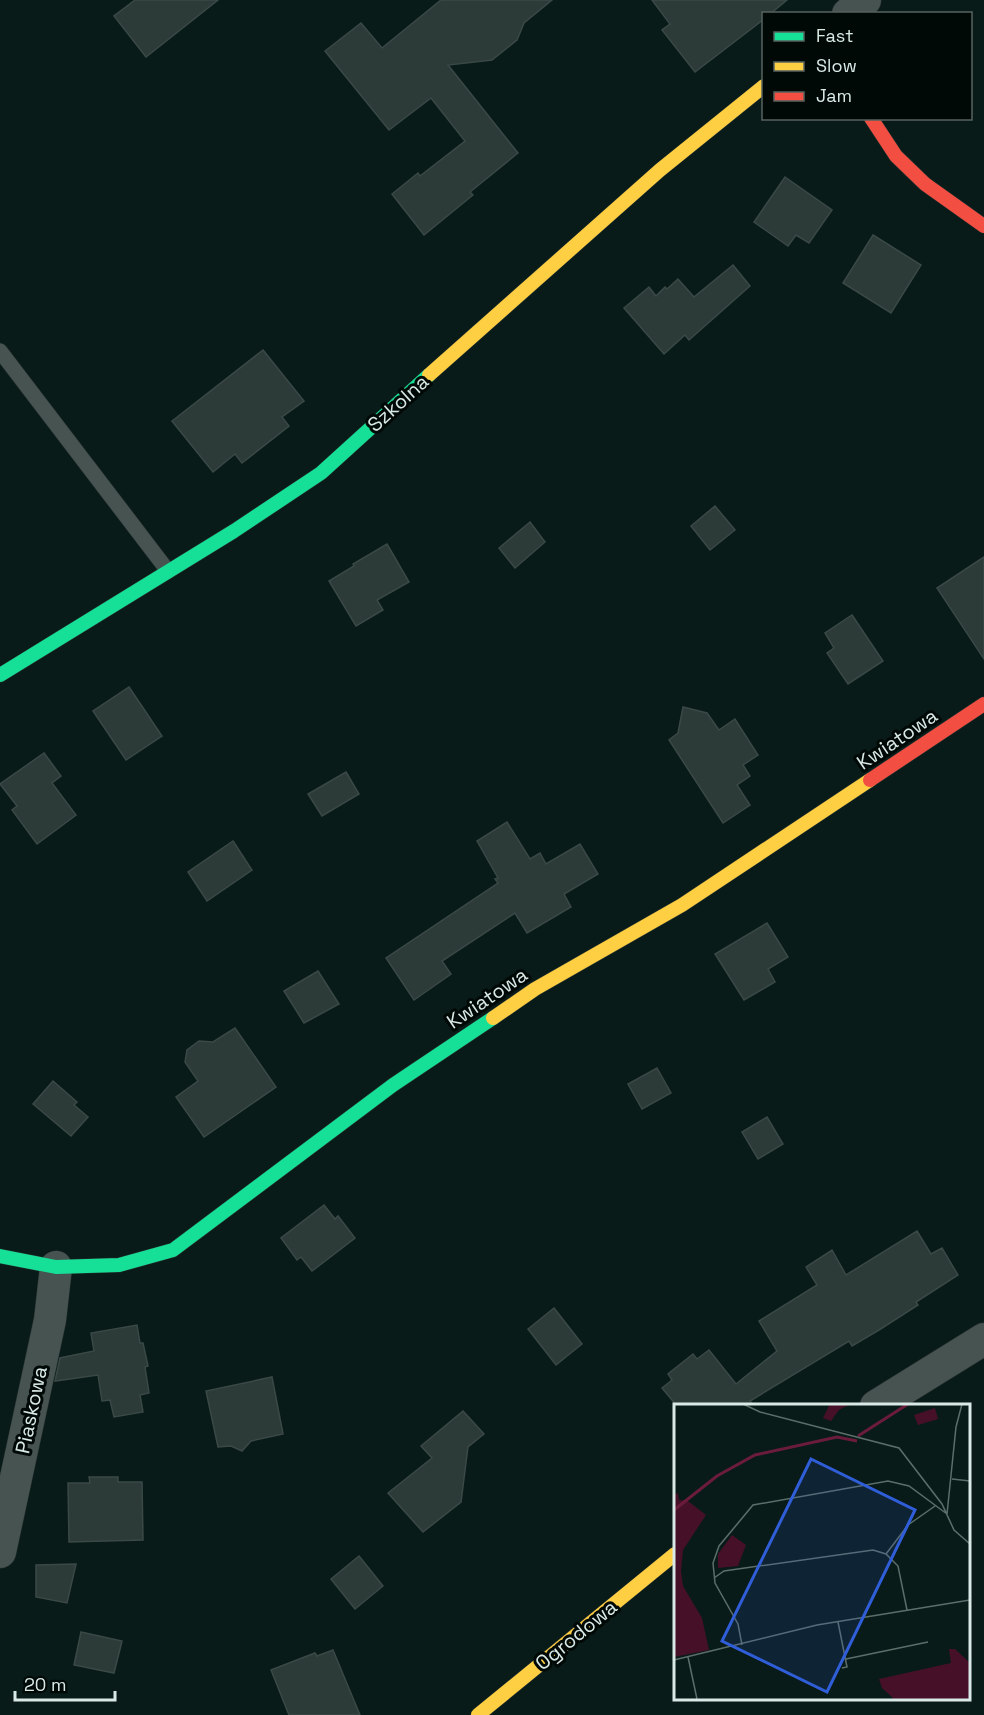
<svg xmlns="http://www.w3.org/2000/svg" width="984" height="1715" viewBox="0 0 984 1715" font-family="'Space Grotesk',sans-serif">
	<style>
		.building { fill: #2c3a38; stroke: #3a4946; stroke-width: 1.5 }
		.lines { fill: none; stroke-linecap: round; stroke-linejoin: round }
		.lane-casing { stroke: #283331; stroke-width: 16 }
		.street-casing { stroke: #283331; stroke-width: 33 }
		.fast-casing { stroke: #283331; stroke-width: 15 }
		.slow-casing { stroke: #283331; stroke-width: 15 }
		.jam-casing { stroke: #283331; stroke-width: 15 }
		.lane { stroke: #465350; stroke-width: 15 }
		.street { stroke: #465350; stroke-width: 32 }
		.fast { stroke: #16e098; stroke-width: 14 }
		.slow { stroke: #ffcf43; stroke-width: 14 }
		.jam { stroke: #f24e42; stroke-width: 14 }
		.labels { text-anchor: middle; dominant-baseline: central; stroke-width: 6; stroke-linejoin: round; paint-order: stroke }
		.street-label { font-size: 20px; fill: #d9eae6; stroke: #010907 }
		.inset-river { fill: none; stroke: #6b1c3d; stroke-width: 3 }
		.inset-road { fill: none; stroke: #5c6e6a; stroke-width: 1.5 }
		.view { fill: #305ed9; fill-opacity: 0.15; stroke: #305ed9; stroke-width: 3 }
		.inset-edge { fill: none; stroke: #d9eae6; stroke-width: 3 }
	</style>
	<rect width="100%" height="100%" fill="#091b18"/>
	<g class="building">
		<polygon points="135,0 218,0 146,57 114,16"/>
		<polygon points="441,0 552,0 524,23 517,40 492,60 448,65 518,153 470,192 473,195 424,235 392,194 418,173 420,176 465,141 431,98 389,130 325,51 361,23 382,48"/>
		<polygon points="652,0 787,0 770,14 764,14 764,19 695,72 662,30 670,24"/>
		<polygon points="785,177 832,210 809,243 796,235 788,246 754,222"/>
		<polygon points="873,235 921,265 891,313 843,283"/>
		<polygon points="733,265 750,286 689,340 685,335 664,354 624,308 649,287 656,296 665,287 667,289 678,279 694,297"/>
		<polygon points="263,350 304,401 282,417 289,426 242,463 235,454 213,472 172,421"/>
		<polygon points="715,506 735,530 710,550 691,526"/>
		<polygon points="530,522 545,542 515,568 499,548"/>
		<polygon points="387,544 409,582 377,600 383,610 356,626 329,581 354,566 353,564"/>
		<polygon points="984,557 984,659 937,588"/>
		<polygon points="852,615 883,661 848,684 827,653 834,648 825,633"/>
		<polygon points="129,687 162,736 126,760 93,711"/>
		<polygon points="683,707 707,713 719,730 735,719 758,755 743,765 750,776 737,785 750,805 723,823 669,740 678,733"/>
		<polygon points="44,753 61,776 52,783 76,815 37,844 12,810 17,806 0,784"/>
		<polygon points="346,772 359,794 322,816 308,794"/>
		<polygon points="507,822 530,859 540,853 546,864 580,844 598,874 564,894 571,907 527,933 515,913 442,961 451,974 414,1000 386,958 498,883 495,879 498,878 477,841"/>
		<polygon points="233,841 252,870 207,901 188,872"/>
		<polygon points="767,923 788,957 768,969 775,982 744,1000 715,954"/>
		<polygon points="318,971 339,1004 304,1023 284,991"/>
		<polygon points="235,1028 276,1087 204,1137 176,1097 198,1081 185,1062 187,1050 199,1041 213,1042"/>
		<polygon points="657,1068 671,1093 642,1109 628,1084"/>
		<polygon points="53,1081 77,1102 74,1105 88,1117 71,1136 33,1104"/>
		<polygon points="767,1117 783,1144 758,1159 742,1132"/>
		<polygon points="324,1205 335,1219 338,1216 355,1238 312,1271 301,1257 297,1260 281,1238"/>
		<polygon points="917,1231 931,1254 942,1248 958,1275 916,1302 918,1305 879,1330 852,1346 849,1341 750,1401 754,1406 677,1406 662,1388 672,1380 668,1374 693,1354 697,1359 709,1350 736,1384 777,1351 759,1321 817,1285 806,1267 832,1250 846,1275"/>
		<polygon points="554,1308 582,1344 556,1365 528,1329"/>
		<polygon points="137,1325 140,1343 143,1343 148,1366 145,1367 149,1393 140,1395 143,1412 114,1417 110,1400 102,1401 98,1375 55,1381 60,1358 94,1351 91,1333"/>
		<polygon points="272,1377 283,1434 251,1441 242,1451 231,1446 218,1447 206,1391"/>
		<polygon points="463,1411 484,1434 468,1447 461,1502 423,1532 388,1493 432,1458 421,1446"/>
		<polygon points="89,1477 118,1477 118,1482 142,1482 143,1540 69,1542 68,1483 90,1483"/>
		<polygon points="359,1556 383,1586 355,1609 331,1579"/>
		<polygon points="76,1564 67,1603 36,1597 36,1565"/>
		<polygon points="81,1632 122,1641 114,1673 74,1665"/>
		<polygon points="333,1650 360,1715 289,1715 271,1670 315,1653 317,1656"/>
	</g>
	<g class="lines">
		<defs>
			<polyline id="lane" points="0,351 168,571"/>
			<g id="street">
				<polyline points="848,14 865,0"/>
				<polyline points="876,1406 984,1339"/>
				<polyline points="0,1552 50,1320 56,1267"/>
			</g>
			<g id="fast">
				<polyline points="0,675 234,531 321,473 429,375"/>
				<polyline points="0,1256 56,1267 119,1265 173,1250 393,1085 493,1018"/>
			</g>
			<g id="slow">
				<polyline points="429,375 660,170 764,86"/>
				<polyline points="493,1018 535,989 682,905 870,780"/>
				<polyline points="478,1715 675,1554"/>
			</g>
			<g id="jam">
				<polyline points="871,118 896,156 925,184 984,226"/>
				<polyline points="870,780 984,704"/>
			</g>
		</defs>
		<use href="#lane" class="lane-casing"/>
		<use href="#street" class="street-casing"/>
		<use href="#fast" class="fast-casing"/>
		<use href="#slow" class="slow-casing"/>
		<use href="#jam" class="jam-casing"/>
		<use href="#lane" class="lane"/>
		<use href="#street" class="street"/>
		<use href="#fast" class="fast"/>
		<use href="#slow" class="slow"/>
		<use href="#jam" class="jam"/>
	</g>
	<g class="labels">
		<g class="street-label">
			<text transform="translate(398 403) rotate(-42)">Szkolna</text>
			<text transform="translate(897 739) rotate(-34)">Kwiatowa</text>
			<text transform="translate(487 998) rotate(-34)">Kwiatowa</text>
			<text transform="translate(31 1410) rotate(-78)">Piaskowa</text>
			<text transform="translate(576 1635) rotate(-39)">Ogrodowa</text>
		</g>
	</g>
	<g transform="translate(674 1404)">
		<rect width="296" height="296" fill="#091b18"/>
		<path d="M 156,0 L 176,0 L 165,6 L 157,17 L 149,14 ZM 261,4 L 264,15 L 244,21 L 240,11 ZM 4,89 L 5,96 L 14,97 L 32,111 L 9,146 L 7,167 L 9,182 L 28,214 L 35,246 L 0,253 L 0,91 ZM 58,131 L 72,141 L 64,162 L 44,164 L 44,150 ZM 275,245 L 281,245 L 295,258 L 295,295 L 220,295 L 208,284 L 205,275 L 277,259 Z" fill="#461128"/>
		<path class="inset-river" d="M 184,32 L 234,0M 0,106 L 43,72 L 81,51 L 163,33 L 183,37"/>
		<path class="inset-road" d="M 69,0 L 86,8 L 225,44 L 268,100 L 280,126 L 296,140M 278,75 L 296,77M 273,110 L 282,23 L 288,0M 212,150 L 234,121 L 261,102M 40,174 L 50,167 L 199,146 L 212,150 L 224,162 L 233,206M 164,218 L 173,263 L 168,264M 68,241 L 64,220 L 41,179 L 39,159 L 45,142 L 79,101 L 214,77 L 235,82 L 273,110M 14,253 L 23,295M 172,255 L 254,238M 0,256 L 143,221 L 296,196"/>
		<path class="view" d="M 137,55 L 241,106 L 153,288 L 48,237 Z"/>
		<rect width="296" height="296" class="inset-edge"/>
	</g>
	<rect x="762" y="12" width="210" height="108" fill="#010907" stroke="#576360" stroke-width="1.5"/>
	<rect x="774" y="32" width="30" height="9" fill="#16e098" stroke="#576360" stroke-width="1.5"/>
	<text x="816" y="42" font-size="18" fill="#d9eae6">Fast</text>
	<rect x="774" y="62" width="30" height="9" fill="#ffcf43" stroke="#576360" stroke-width="1.5"/>
	<text x="816" y="72" font-size="18" fill="#d9eae6">Slow</text>
	<rect x="774" y="92" width="30" height="9" fill="#f24e42" stroke="#576360" stroke-width="1.5"/>
	<text x="816" y="102" font-size="18" fill="#d9eae6">Jam</text>
	<path d="M15 1691v9h100v-9" fill="none" stroke="#d9eae6" stroke-width="3"/>
	<text x="24" y="1691" font-size="18" fill="#d9eae6" stroke="#010907" stroke-width="4.5" paint-order="stroke">20 m</text>
</svg>
